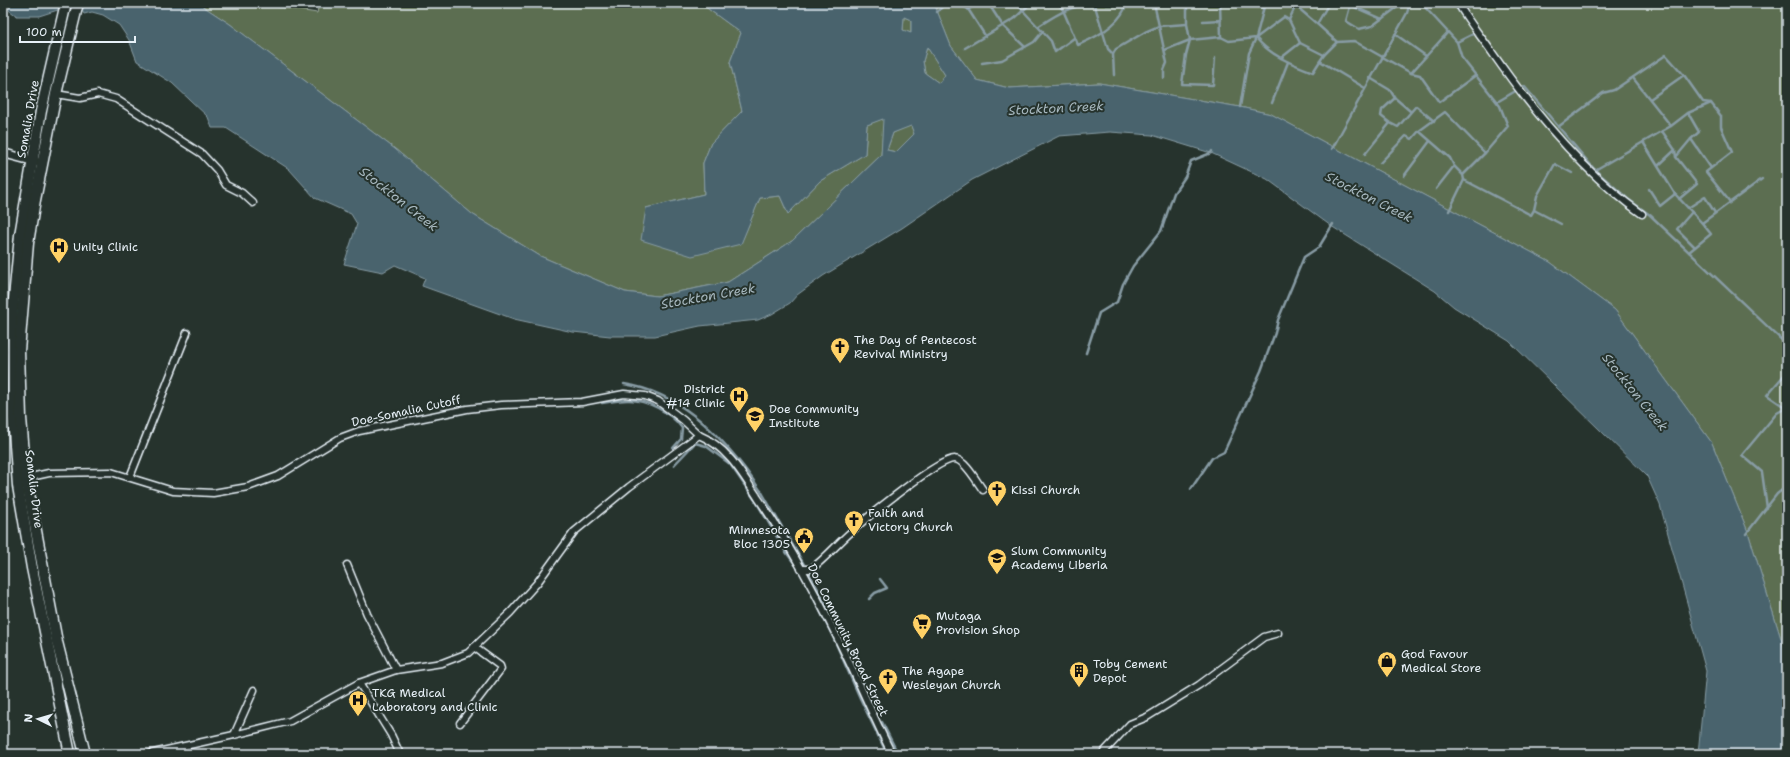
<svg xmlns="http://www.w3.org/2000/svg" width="1790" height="757" viewBox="0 0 1790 757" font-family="'Shantell Sans',sans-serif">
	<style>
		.green { fill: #5b6e51; stroke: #a2b0a4 }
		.water { fill: #48646d; stroke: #889ca5; fill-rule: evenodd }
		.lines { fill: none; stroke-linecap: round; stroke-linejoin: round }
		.stream { stroke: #889ca5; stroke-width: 2.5 }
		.minor-casing { stroke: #e8f1f8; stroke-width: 9 }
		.tertiary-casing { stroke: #e8f1f8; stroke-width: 11 }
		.primary-casing { stroke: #e8f1f8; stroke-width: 13 }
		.minor { stroke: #26332d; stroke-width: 6 }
		.tertiary { stroke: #26332d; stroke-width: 8 }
		.primary { stroke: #26332d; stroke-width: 10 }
		.labels { text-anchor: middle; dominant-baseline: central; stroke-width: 4; stroke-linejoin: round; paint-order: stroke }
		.street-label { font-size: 12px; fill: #e8f1f8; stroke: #26332d }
		.poi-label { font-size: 12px; fill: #e8f1f8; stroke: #26332d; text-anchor: start }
		.water-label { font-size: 13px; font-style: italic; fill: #a8b9c0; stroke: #26332d }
	</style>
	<rect width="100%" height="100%" fill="#26332d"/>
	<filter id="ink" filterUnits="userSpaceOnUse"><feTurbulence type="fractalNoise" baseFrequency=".025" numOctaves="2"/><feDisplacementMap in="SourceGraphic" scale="8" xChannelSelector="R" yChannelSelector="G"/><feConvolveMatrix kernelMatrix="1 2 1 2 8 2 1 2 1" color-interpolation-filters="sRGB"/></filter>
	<g filter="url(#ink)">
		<g class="green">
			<polygon points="198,3 255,3 317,13 319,3 526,3 537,6 538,3 700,3 741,33 730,62 742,111 711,143 703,163 704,194 646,208 741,243 760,198 780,196 788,214 820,181 865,154 867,125 884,118 881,155 792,241 728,282 657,296 625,292 540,256 472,214 395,149 230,24"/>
			<polygon points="934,3 1787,3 1787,658 1748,532 1712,443 1615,310 1550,262 1271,114 1240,107 1099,83 1009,88 977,80 951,46"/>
			<polygon points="904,17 911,20 911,33 903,30"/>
			<polygon points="927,47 945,75 939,83 925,73 923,61"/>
			<polygon points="911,125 914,134 896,152 887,150 893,133"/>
		</g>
		<path class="water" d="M 3,3 L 198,3 L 230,24 L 395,149 L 472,214 L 540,256 L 625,292 L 657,296 L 728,282 L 792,241 L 881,155 L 883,119 L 867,125 L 865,154 L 820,181 L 788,214 L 780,196 L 760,198 L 741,244 L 692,256 L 641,240 L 646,208 L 704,194 L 703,163 L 711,143 L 742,111 L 730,62 L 741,33 L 700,3 L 934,3 L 951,46 L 977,80 L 1009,88 L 1099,83 L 1240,107 L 1271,114 L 1550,262 L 1615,310 L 1712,443 L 1748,532 L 1787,658 L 1786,754 L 1698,754 L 1706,671 L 1660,505 L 1647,476 L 1509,341 L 1454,307 L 1435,291 L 1331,226 L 1267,179 L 1211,153 L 1152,135 L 1110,132 L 1059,136 L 972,180 L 902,228 L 823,276 L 797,295 L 790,303 L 772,314 L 758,320 L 700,326 L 655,336 L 610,336 L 573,332 L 514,319 L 422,286 L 425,278 L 395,265 L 383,272 L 344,264 L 357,224 L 351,214 L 315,198 L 289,169 L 226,128 L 212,128 L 208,117 L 172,83 L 137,61 L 129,40 L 119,25 L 103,15 L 92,12 L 84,14 L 81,9 L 67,7 L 39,16 L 17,16 L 3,6 ZM 904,17 L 911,20 L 911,33 L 903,30 ZM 927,47 L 945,75 L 939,83 L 925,73 L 923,61 ZM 911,126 L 914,134 L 896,152 L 887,150 L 893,133 Z"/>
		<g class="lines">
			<g class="stream">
				<polyline points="957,3 968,9 986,37"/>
				<polyline points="988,3 1003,26 1025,47"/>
				<polyline points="1016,3 1051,41 1055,52 1074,38"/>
				<path d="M 1058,3 L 1063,10 L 1078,45 C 1097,37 1121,24 1127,3"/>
				<polyline points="1106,3 1106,5 1154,4"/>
				<polyline points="1154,3 1167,63 1164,70 1164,78"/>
				<polyline points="1187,3 1187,24 1190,40 1186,55 1182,84 1213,85 1215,58"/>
				<polyline points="1220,3 1221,37"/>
				<polyline points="1252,3 1263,8"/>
				<polyline points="1329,3 1317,24 1337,42"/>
				<polyline points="1351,3 1346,21 1359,29 1372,26 1403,3"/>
				<polyline points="1421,3 1457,42 1462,58 1500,106 1508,126 1485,153 1463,175 1464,180 1449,211"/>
				<polyline points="1453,3 1468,24"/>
				<polyline points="1350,5 1382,19"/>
				<polyline points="1095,6 1108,49 1113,54"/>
				<polyline points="1296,6 1317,24"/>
				<polyline points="968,9 981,3"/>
				<polyline points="937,12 946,3"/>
				<polyline points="1289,20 1297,3"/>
				<polyline points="1203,21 1221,20"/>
				<path d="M 1039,26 C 1056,15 1073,3 1095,6 L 1098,3"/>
				<polyline points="1395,34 1426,56"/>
				<polyline points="1256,38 1284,17 1289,20 1300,43 1324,55 1320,61 1365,88"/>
				<polyline points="1457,42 1475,33 1473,31"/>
				<polyline points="965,48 1014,19 1031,3"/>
				<path d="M 1165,50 L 1190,40 L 1221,37 L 1229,41 L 1256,38 C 1271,56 1292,64 1313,72 L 1320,61"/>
				<polyline points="1324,55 1337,42 1354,41 1411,73 1448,32"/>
				<polyline points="1281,58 1300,43"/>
				<polyline points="982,63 1002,60 1034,42 1043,31"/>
				<polyline points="1411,73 1420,75 1439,102 1476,75"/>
				<polyline points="1114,75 1113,54 1116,49 1145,32 1159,26 1187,24"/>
				<polyline points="1370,78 1390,90 1395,98 1410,111"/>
				<polyline points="1633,78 1671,126"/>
				<polyline points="1650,99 1684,75"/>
				<polyline points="1497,102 1524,86 1595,170 1628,199 1650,215 1787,345"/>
				<polyline points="1272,103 1288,62"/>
				<polyline points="1240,107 1249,53 1256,38 1265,3"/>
				<polyline points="1688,113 1699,132 1691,139 1711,168"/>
				<polyline points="1390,123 1398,127 1416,106 1434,121"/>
				<polyline points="1558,127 1603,93 1614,90 1666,55 1684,75 1703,102 1711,103 1721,116 1721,127 1732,152 1706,172 1730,202"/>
				<polyline points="1419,131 1445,112 1485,153"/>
				<polyline points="1643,142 1675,194 1702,223"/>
				<polyline points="1332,149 1407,13 1410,3"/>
				<polyline points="1675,150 1676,157 1691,139"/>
				<polyline points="1365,154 1390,123 1381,116 1382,110 1395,98"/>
				<polyline points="1676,157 1697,184 1679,199"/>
				<polyline points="1380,163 1406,136 1412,139 1419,131 1450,158 1454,166 1463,175"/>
				<polyline points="1658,166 1675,150 1662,131"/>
				<polyline points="1595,170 1671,126 1688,113 1711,103"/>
				<polyline points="1404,176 1430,141"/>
				<polyline points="1464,180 1531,215 1534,210 1537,196 1555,164 1572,173"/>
				<polyline points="1436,189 1454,166"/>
				<polyline points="1649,189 1660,206 1675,194"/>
				<polyline points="1688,208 1705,197 1715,213"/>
				<polyline points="1534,210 1561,224"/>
				<polyline points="1692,212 1677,229 1695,247"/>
				<polyline points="1689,252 1711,234 1702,223 1762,179"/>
				<polyline points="1086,353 1099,313 1117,302 1123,284 1133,266 1161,231 1174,193 1185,177 1191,161 1211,153 1212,151"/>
				<path d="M 624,384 C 685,393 730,444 762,493"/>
				<path d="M 602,403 C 610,402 619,400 627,400 C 647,399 671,413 682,428 L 681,439 L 673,448"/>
				<polyline points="674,465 695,443 706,446 730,464 757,503 786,552 797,567 809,589 834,639 860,698 887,754"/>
				<polyline points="1191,489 1212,458 1224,452 1261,371 1275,333 1278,320 1304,257 1319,247 1333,224"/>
				<polyline points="761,491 806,568"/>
				<polyline points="1767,508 1762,472 1742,455 1777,413 1786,408 1767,395 1786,373"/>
				<polyline points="1746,534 1777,494 1787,486"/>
				<polyline points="808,571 830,611 873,703"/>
				<polyline points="869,599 875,593 887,588 880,579"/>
				<polyline points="882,722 898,754"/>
			</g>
			<defs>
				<g id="minor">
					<path d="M 1458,3 C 1467,20 1480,35 1491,51 C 1532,110 1583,173 1642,214"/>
					<polyline points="56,94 80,98 98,94 116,99 202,154 217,170 226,185 242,193 253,203"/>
					<polyline points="130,477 187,333"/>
					<polyline points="26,478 49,473 111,472 173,491 213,493 248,487 278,476 340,438 359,431 467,409 501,405 582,402 624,394 645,396 658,401 683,420 699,435"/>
					<polyline points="347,565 367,614 396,670"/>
					<path d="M 801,569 L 811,569 C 825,559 837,544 851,532 C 865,519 940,457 955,459 C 965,460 977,482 983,490"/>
					<polyline points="359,683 391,735 400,754"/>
					<polyline points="460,723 501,669 500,666 474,647"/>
					<polyline points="234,735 254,690"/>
					<path d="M 149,754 L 234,735 L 290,721 L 359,683 L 396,670 L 442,663 L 468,653 L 510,613 L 537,583 L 574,532 L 629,487 L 699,435 C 726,446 742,473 758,498 C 793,549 822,605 848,660 C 863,691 876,723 892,754"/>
					<polyline points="1102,754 1130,724 1147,717 1199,685 1264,637 1278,633"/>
				</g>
				<polyline id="tertiary" points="3,153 37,162"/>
				<g id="primary">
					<polyline points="66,3 41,111 20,235 13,309 12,350 13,418 18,486 32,568 70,754"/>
					<polyline points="78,3 56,94 35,200 28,243 19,351 21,418 26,478 57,642 85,754"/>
				</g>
			</defs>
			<use href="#minor" class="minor-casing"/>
			<use href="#tertiary" class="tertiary-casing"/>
			<use href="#primary" class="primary-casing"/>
			<use href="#minor" class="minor"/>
			<use href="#tertiary" class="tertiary"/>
			<use href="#primary" class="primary"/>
		</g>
	</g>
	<defs>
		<symbol id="hospital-pin" viewBox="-11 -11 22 30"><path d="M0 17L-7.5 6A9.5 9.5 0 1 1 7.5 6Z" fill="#ffd166" stroke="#26332d"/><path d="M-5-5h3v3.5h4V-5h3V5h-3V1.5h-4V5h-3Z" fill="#111"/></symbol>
		<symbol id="church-pin" viewBox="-11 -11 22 30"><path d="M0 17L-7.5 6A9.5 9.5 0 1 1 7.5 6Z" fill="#ffd166" stroke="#26332d"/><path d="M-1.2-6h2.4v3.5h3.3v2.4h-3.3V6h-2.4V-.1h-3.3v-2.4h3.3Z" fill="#111"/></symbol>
		<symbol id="university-pin" viewBox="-11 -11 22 30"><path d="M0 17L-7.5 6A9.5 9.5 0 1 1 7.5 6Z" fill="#ffd166" stroke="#26332d"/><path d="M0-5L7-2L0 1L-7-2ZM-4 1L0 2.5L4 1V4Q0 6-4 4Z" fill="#111"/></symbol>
		<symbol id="civic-pin" viewBox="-11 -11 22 30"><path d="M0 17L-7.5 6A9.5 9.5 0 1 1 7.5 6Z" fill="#ffd166" stroke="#26332d"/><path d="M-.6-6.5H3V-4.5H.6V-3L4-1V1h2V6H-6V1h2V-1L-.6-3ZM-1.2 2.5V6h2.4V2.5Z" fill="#111"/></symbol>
		<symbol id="school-pin" viewBox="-11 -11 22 30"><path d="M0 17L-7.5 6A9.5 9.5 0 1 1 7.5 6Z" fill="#ffd166" stroke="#26332d"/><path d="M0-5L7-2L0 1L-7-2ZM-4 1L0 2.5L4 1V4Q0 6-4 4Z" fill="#111"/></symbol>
		<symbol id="supermarket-pin" viewBox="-11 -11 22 30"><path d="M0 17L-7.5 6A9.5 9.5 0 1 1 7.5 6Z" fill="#ffd166" stroke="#26332d"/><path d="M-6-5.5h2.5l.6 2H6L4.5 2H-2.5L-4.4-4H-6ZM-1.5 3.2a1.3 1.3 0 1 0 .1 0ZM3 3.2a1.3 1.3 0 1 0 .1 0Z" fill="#111"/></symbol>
		<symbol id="shop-pin" viewBox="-11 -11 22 30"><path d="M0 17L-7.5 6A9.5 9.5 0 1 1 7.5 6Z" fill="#ffd166" stroke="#26332d"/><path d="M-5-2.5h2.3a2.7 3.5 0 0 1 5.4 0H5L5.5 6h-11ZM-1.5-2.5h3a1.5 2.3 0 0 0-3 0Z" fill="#111"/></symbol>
		<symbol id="building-pin" viewBox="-11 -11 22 30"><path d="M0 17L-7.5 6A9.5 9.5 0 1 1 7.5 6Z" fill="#ffd166" stroke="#26332d"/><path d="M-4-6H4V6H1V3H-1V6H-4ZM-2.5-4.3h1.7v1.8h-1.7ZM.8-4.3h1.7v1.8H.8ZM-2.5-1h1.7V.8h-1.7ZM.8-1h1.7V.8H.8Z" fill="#111"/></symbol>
	</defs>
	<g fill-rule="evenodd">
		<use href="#hospital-pin" x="48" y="236" width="22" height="30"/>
		<use href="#church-pin" x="829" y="336" width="22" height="30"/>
		<use href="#hospital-pin" x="728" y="385" width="22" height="30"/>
		<use href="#university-pin" x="744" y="405" width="22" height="30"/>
		<use href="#church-pin" x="986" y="479" width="22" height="30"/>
		<use href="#church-pin" x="843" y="509" width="22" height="30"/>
		<use href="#civic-pin" x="793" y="526" width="22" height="30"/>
		<use href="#school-pin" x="986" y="547" width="22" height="30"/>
		<use href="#supermarket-pin" x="911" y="612" width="22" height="30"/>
		<use href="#shop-pin" x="1376" y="650" width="22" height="30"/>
		<use href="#building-pin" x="1068" y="660" width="22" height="30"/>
		<use href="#church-pin" x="877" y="667" width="22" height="30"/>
		<use href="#hospital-pin" x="347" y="689" width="22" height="30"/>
	</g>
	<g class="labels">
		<g class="street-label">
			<text transform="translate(28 119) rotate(-80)">Somalia Drive</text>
			<text transform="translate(406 411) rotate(-12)">Doe-Somalia Cutoff</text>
			<text transform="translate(34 489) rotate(83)">Somalia Drive</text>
			<text transform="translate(848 640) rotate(64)">Doe Community Broad Street</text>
		</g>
		<g class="poi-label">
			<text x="73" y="247">Unity Clinic</text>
			<text x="854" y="340">The Day of Pentecost<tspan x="854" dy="14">Revival Ministry</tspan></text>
			<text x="725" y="389" text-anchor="end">District<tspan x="725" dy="14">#14 Clinic</tspan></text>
			<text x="769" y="409">Doe Community<tspan x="769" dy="14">Institute</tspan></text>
			<text x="1011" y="490">Kissi Church</text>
			<text x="868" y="513">Faith and<tspan x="868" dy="14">Victory Church</tspan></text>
			<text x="790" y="530" text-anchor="end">Minnesota<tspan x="790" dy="14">Bloc 1305</tspan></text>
			<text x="1011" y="551">Slum Community<tspan x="1011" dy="14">Academy Liberia</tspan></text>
			<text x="936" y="616">Mutaga<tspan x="936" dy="14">Provision Shop</tspan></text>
			<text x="1401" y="654">God Favour<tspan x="1401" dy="14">Medical Store</tspan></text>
			<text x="1093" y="664">Toby Cement<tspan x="1093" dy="14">Depot</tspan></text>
			<text x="902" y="671">The Agape<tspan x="902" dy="14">Wesleyan Church</tspan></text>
			<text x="372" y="693">TKG Medical<tspan x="372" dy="14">Laboratory and Clinic</tspan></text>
		</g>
		<g class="water-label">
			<text transform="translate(1056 108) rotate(-3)">Stockton Creek</text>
			<text transform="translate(1369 197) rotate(27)">Stockton Creek</text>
			<text transform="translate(399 199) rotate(38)">Stockton Creek</text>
			<text transform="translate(708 296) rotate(-10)">Stockton Creek</text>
			<text transform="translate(1635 392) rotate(51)">Stockton Creek</text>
		</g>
	</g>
	<rect width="1790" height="757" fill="none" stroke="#26332d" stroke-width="16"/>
	<rect x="8" y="8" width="1774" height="741" fill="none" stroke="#e8f1f8" stroke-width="1.5" filter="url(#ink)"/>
	<g transform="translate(38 719) rotate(275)" stroke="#26332d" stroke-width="3" paint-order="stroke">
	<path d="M0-3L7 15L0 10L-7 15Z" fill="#e8f1f8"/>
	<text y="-6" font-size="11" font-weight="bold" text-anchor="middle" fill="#e8f1f8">N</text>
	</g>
	<path d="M20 36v6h115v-6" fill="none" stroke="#e8f1f8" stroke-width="2"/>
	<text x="26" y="36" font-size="12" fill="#e8f1f8" stroke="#26332d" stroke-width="3" paint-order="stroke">100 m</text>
</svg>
